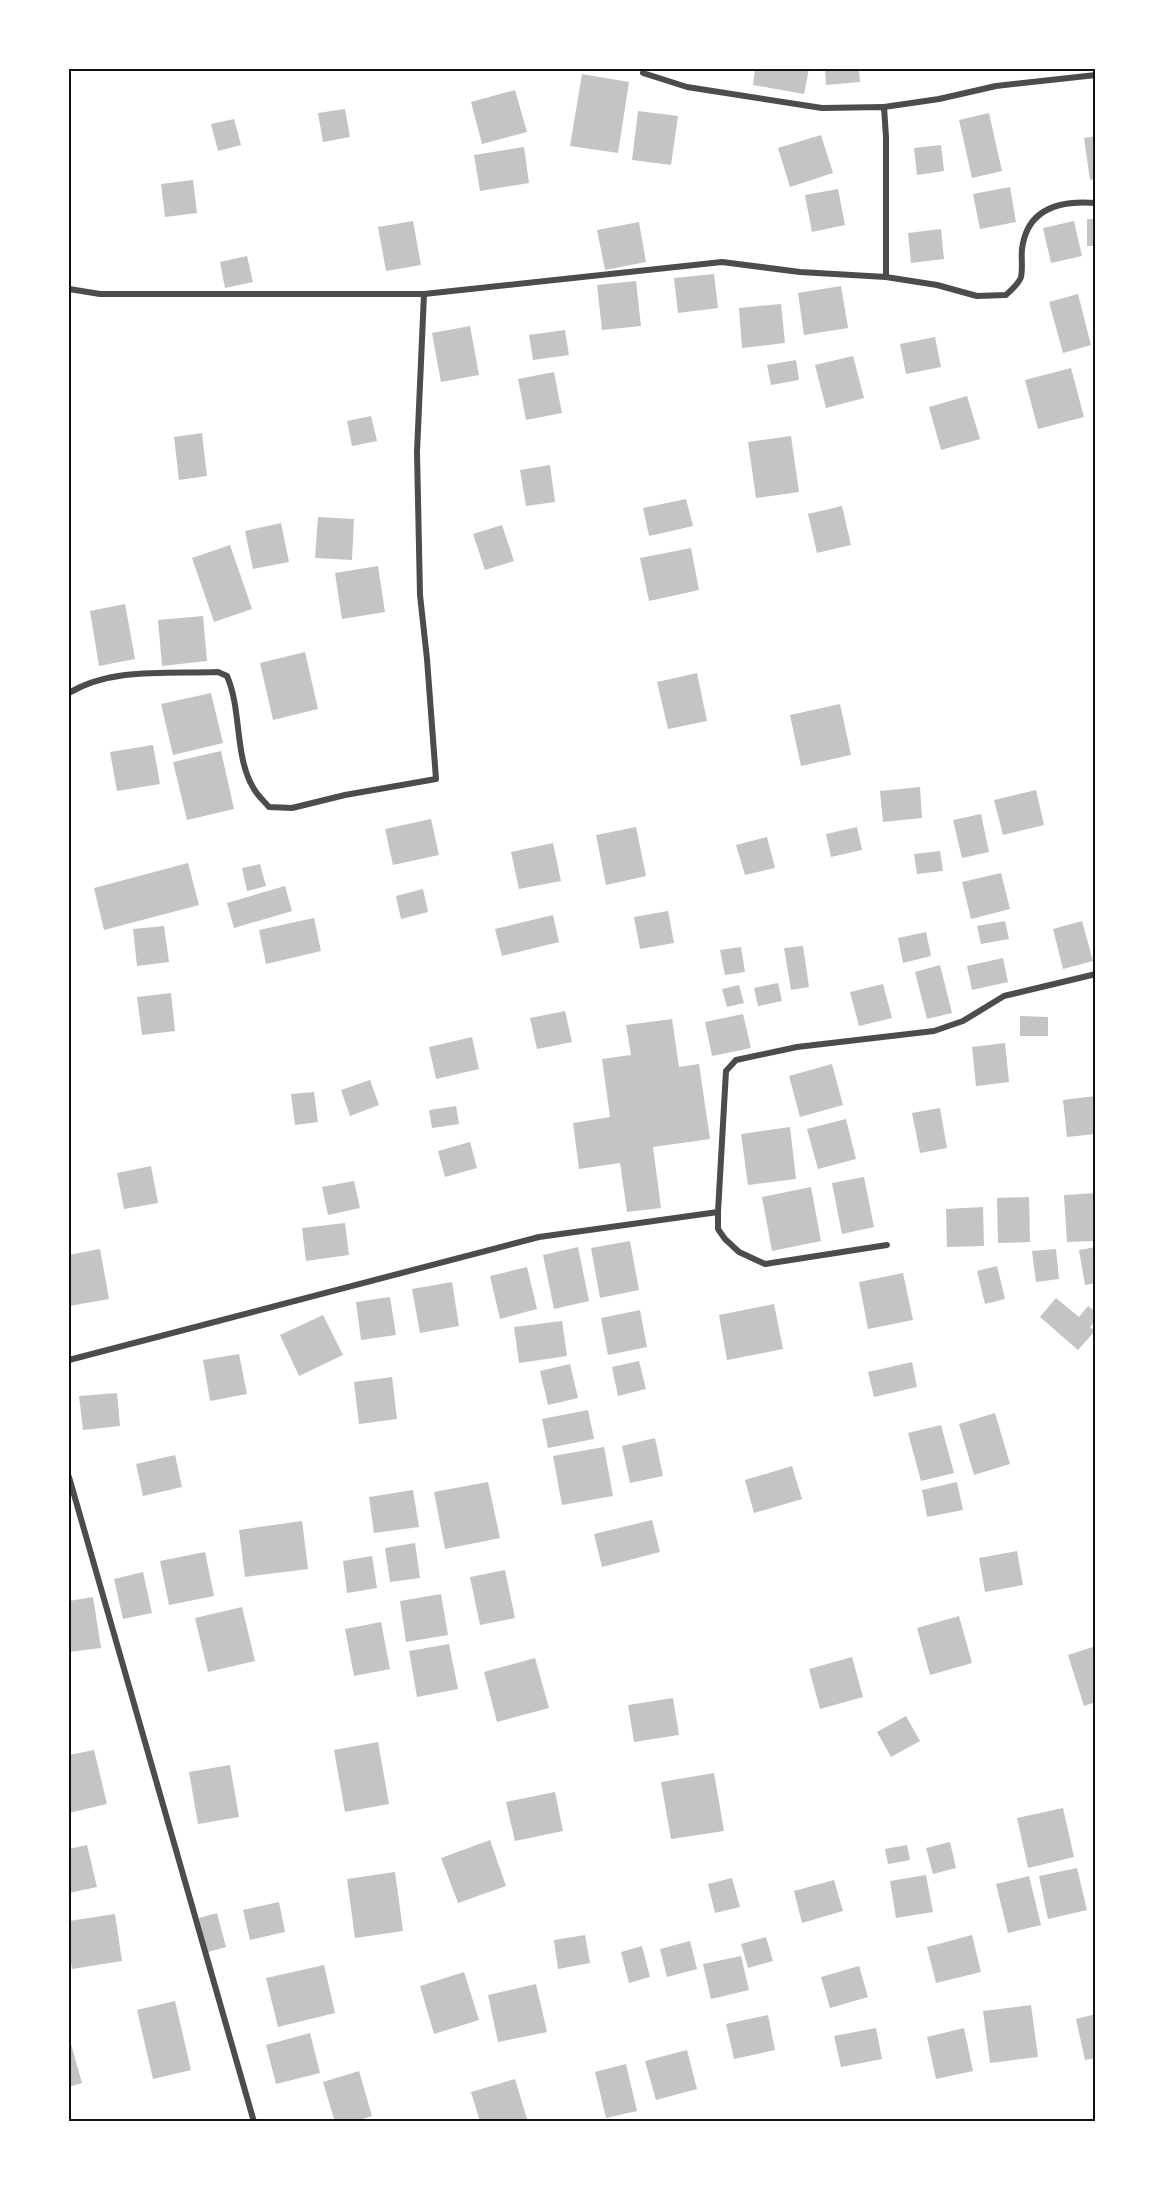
<svg xmlns="http://www.w3.org/2000/svg" width="1165" height="2191" viewBox="0 0 1165 2191" font-family="Manrope,sans-serif">
	<style>
		.building { fill: #c4c4c4 }
		.lines { fill: none; stroke-linecap: round; stroke-linejoin: round }
		.minor { stroke: #4c4c4c; stroke-width: 6 }
		.neatline { fill: none; stroke: #111; stroke-width: 2 }
	</style>
	<rect width="100%" height="100%" fill="#fff"/>
	<g class="building">
		<polygon points="755,69 809,69 804,94 753,85"/>
		<polygon points="825,69 859,69 860,82 826,85"/>
		<polygon points="582,74 629,82 618,153 570,146"/>
		<polygon points="515,90 527,132 482,144 471,102"/>
		<polygon points="345,109 350,137 323,142 318,113"/>
		<polygon points="638,111 678,116 671,165 632,160"/>
		<polygon points="989,113 1002,171 972,178 959,120"/>
		<polygon points="234,119 241,145 218,151 211,124"/>
		<polygon points="821,135 833,173 790,187 778,148"/>
		<polygon points="1096,136 1096,179 1090,180 1084,138"/>
		<polygon points="941,145 944,171 917,175 914,148"/>
		<polygon points="524,147 529,183 480,191 474,155"/>
		<polygon points="193,180 197,213 165,217 161,184"/>
		<polygon points="1010,187 1016,222 980,229 973,194"/>
		<polygon points="838,189 845,225 812,232 805,195"/>
		<rect x="1087" y="219" width="9" height="27"/>
		<polygon points="413,221 421,265 386,271 378,227"/>
		<polygon points="1074,221 1082,256 1051,263 1043,228"/>
		<polygon points="639,222 646,262 605,270 597,230"/>
		<polygon points="941,229 944,259 911,263 908,233"/>
		<polygon points="247,256 253,282 225,288 220,262"/>
		<polygon points="714,274 718,308 678,313 674,278"/>
		<polygon points="636,281 641,326 602,330 597,285"/>
		<polygon points="841,286 848,328 804,335 798,293"/>
		<polygon points="1078,294 1091,345 1063,353 1049,302"/>
		<polygon points="781,304 785,343 742,348 739,308"/>
		<polygon points="470,326 479,375 441,382 432,333"/>
		<polygon points="565,330 569,355 533,360 529,335"/>
		<polygon points="935,337 941,367 906,374 900,344"/>
		<polygon points="853,356 864,398 826,408 815,365"/>
		<polygon points="796,360 799,380 771,385 767,365"/>
		<polygon points="1071,368 1084,417 1038,429 1025,380"/>
		<polygon points="554,372 562,413 526,420 518,379"/>
		<polygon points="967,396 980,439 941,450 929,407"/>
		<polygon points="371,416 377,441 352,446 347,421"/>
		<polygon points="202,433 207,476 179,480 174,437"/>
		<polygon points="791,436 799,492 756,498 748,442"/>
		<polygon points="550,465 555,502 526,506 520,470"/>
		<polygon points="686,499 693,526 649,536 643,508"/>
		<polygon points="842,506 851,545 817,553 808,514"/>
		<polygon points="318,517 354,519 352,560 315,558"/>
		<polygon points="281,523 289,562 253,569 245,531"/>
		<polygon points="502,525 514,561 485,570 473,534"/>
		<polygon points="230,545 252,609 214,622 192,558"/>
		<polygon points="691,548 699,590 649,601 640,558"/>
		<polygon points="378,566 385,612 342,619 335,573"/>
		<polygon points="125,604 135,659 99,666 90,611"/>
		<polygon points="203,616 207,661 162,666 158,620"/>
		<polygon points="305,652 318,709 273,720 260,663"/>
		<polygon points="697,673 707,721 668,729 657,682"/>
		<polygon points="211,693 223,743 173,755 161,704"/>
		<polygon points="840,704 851,755 801,766 790,715"/>
		<polygon points="153,745 160,784 117,791 110,752"/>
		<polygon points="221,751 234,809 187,820 173,762"/>
		<polygon points="920,787 922,818 883,822 880,791"/>
		<polygon points="1036,790 1044,825 1003,835 994,800"/>
		<polygon points="981,814 989,852 962,858 953,820"/>
		<polygon points="431,819 439,855 393,865 385,829"/>
		<polygon points="636,827 646,876 606,885 596,835"/>
		<polygon points="857,827 862,850 831,857 826,834"/>
		<polygon points="767,837 775,868 745,875 736,845"/>
		<polygon points="553,843 561,881 519,889 511,852"/>
		<polygon points="940,851 943,871 917,874 914,854"/>
		<polygon points="188,863 199,905 104,930 94,888"/>
		<polygon points="260,864 266,886 247,891 242,868"/>
		<polygon points="1001,873 1010,909 971,919 962,882"/>
		<polygon points="285,886 292,911 234,928 227,903"/>
		<polygon points="423,889 428,912 401,919 396,896"/>
		<polygon points="668,911 674,943 640,949 634,917"/>
		<polygon points="553,915 559,942 502,956 495,929"/>
		<polygon points="314,918 321,951 266,964 259,930"/>
		<polygon points="1005,921 1009,939 981,944 977,926"/>
		<polygon points="1082,921 1093,961 1063,969 1053,929"/>
		<polygon points="164,926 169,962 137,966 133,929"/>
		<polygon points="926,932 931,956 903,963 898,938"/>
		<polygon points="803,946 809,987 791,990 784,948"/>
		<polygon points="741,947 745,972 725,975 720,950"/>
		<polygon points="1003,958 1008,982 972,990 967,966"/>
		<polygon points="940,965 952,1013 927,1019 915,972"/>
		<polygon points="778,983 782,1001 758,1006 754,988"/>
		<polygon points="883,984 892,1018 859,1026 850,992"/>
		<polygon points="739,985 744,1003 727,1007 722,989"/>
		<polygon points="171,993 175,1031 142,1035 137,997"/>
		<polygon points="565,1011 572,1042 537,1049 530,1018"/>
		<polygon points="743,1014 751,1048 712,1056 705,1022"/>
		<polygon points="1020,1016 1048,1017 1048,1036 1020,1036"/>
		<polygon points="672,1019 679,1067 699,1064 710,1139 653,1147 661,1208 627,1212 620,1163 579,1169 573,1123 610,1117 602,1059 631,1055 626,1025"/>
		<polygon points="472,1037 479,1069 436,1079 429,1047"/>
		<polygon points="1005,1043 1009,1082 976,1086 972,1047"/>
		<polygon points="832,1064 843,1105 800,1117 789,1076"/>
		<polygon points="370,1080 379,1105 350,1116 341,1090"/>
		<polygon points="314,1092 318,1122 295,1125 291,1094"/>
		<polygon points="1095,1096 1096,1134 1067,1137 1063,1100"/>
		<polygon points="456,1106 459,1124 432,1128 429,1110"/>
		<polygon points="940,1108 947,1148 920,1153 912,1113"/>
		<polygon points="846,1119 856,1159 818,1169 807,1129"/>
		<polygon points="790,1127 796,1179 748,1185 741,1134"/>
		<polygon points="470,1142 477,1168 445,1177 438,1151"/>
		<polygon points="151,1166 158,1203 124,1209 117,1173"/>
		<polygon points="864,1177 874,1227 842,1234 832,1183"/>
		<polygon points="354,1181 360,1208 328,1215 322,1187"/>
		<polygon points="811,1187 821,1241 772,1251 762,1197"/>
		<polygon points="1096,1193 1095,1241 1067,1242 1064,1195"/>
		<polygon points="1029,1197 1030,1242 998,1243 997,1198"/>
		<polygon points="983,1207 984,1246 947,1247 946,1209"/>
		<polygon points="345,1223 349,1255 306,1261 302,1228"/>
		<polygon points="630,1241 639,1290 600,1298 591,1248"/>
		<polygon points="578,1247 589,1301 554,1309 543,1255"/>
		<polygon points="1096,1247 1096,1283 1085,1285 1079,1250"/>
		<polygon points="100,1249 109,1299 69,1306 69,1255"/>
		<polygon points="1056,1249 1059,1279 1036,1282 1032,1251"/>
		<polygon points="997,1266 1005,1299 985,1304 977,1271"/>
		<polygon points="527,1267 537,1309 500,1319 490,1276"/>
		<polygon points="903,1273 913,1320 868,1329 859,1282"/>
		<polygon points="452,1282 459,1326 420,1333 412,1289"/>
		<polygon points="390,1297 396,1335 361,1340 356,1302"/>
		<polygon points="1056,1298 1079,1317 1088,1306 1096,1312 1096,1320 1090,1327 1095,1331 1078,1350 1040,1317"/>
		<polygon points="774,1304 783,1349 727,1360 719,1315"/>
		<polygon points="640,1310 647,1347 608,1355 601,1318"/>
		<polygon points="323,1315 343,1355 299,1376 280,1335"/>
		<polygon points="562,1321 567,1356 519,1363 514,1327"/>
		<polygon points="239,1354 247,1394 210,1401 203,1360"/>
		<polygon points="639,1361 646,1389 618,1396 612,1367"/>
		<polygon points="912,1362 917,1387 874,1397 868,1372"/>
		<polygon points="570,1364 578,1398 548,1405 540,1371"/>
		<polygon points="392,1377 397,1419 359,1424 354,1382"/>
		<polygon points="117,1393 120,1426 83,1430 79,1396"/>
		<polygon points="588,1410 594,1439 548,1448 542,1419"/>
		<polygon points="995,1413 1010,1464 974,1475 959,1424"/>
		<polygon points="941,1425 954,1473 921,1481 908,1433"/>
		<polygon points="655,1438 663,1476 630,1483 622,1446"/>
		<polygon points="604,1447 613,1496 562,1505 553,1456"/>
		<polygon points="175,1455 182,1487 143,1496 136,1464"/>
		<polygon points="792,1466 802,1499 754,1513 745,1480"/>
		<polygon points="488,1482 500,1538 445,1549 434,1492"/>
		<polygon points="957,1482 963,1510 927,1517 922,1490"/>
		<polygon points="413,1490 419,1527 374,1533 369,1497"/>
		<polygon points="652,1520 660,1552 602,1567 594,1534"/>
		<polygon points="302,1521 308,1569 245,1577 239,1530"/>
		<polygon points="415,1543 420,1578 390,1582 385,1548"/>
		<polygon points="1017,1551 1023,1585 985,1592 979,1558"/>
		<polygon points="205,1552 214,1596 169,1605 160,1561"/>
		<polygon points="372,1556 377,1588 347,1593 343,1561"/>
		<polygon points="505,1570 515,1618 480,1625 470,1577"/>
		<polygon points="143,1572 152,1613 123,1619 114,1579"/>
		<polygon points="441,1594 448,1635 406,1642 400,1601"/>
		<polygon points="93,1597 101,1648 69,1652 69,1601"/>
		<polygon points="242,1607 255,1661 208,1672 195,1618"/>
		<polygon points="959,1616 972,1663 930,1675 917,1628"/>
		<polygon points="381,1622 390,1669 354,1676 345,1629"/>
		<polygon points="449,1644 458,1689 417,1697 409,1651"/>
		<polygon points="1096,1646 1096,1702 1084,1706 1068,1655"/>
		<polygon points="852,1657 863,1697 820,1709 809,1669"/>
		<polygon points="535,1658 549,1708 497,1722 484,1672"/>
		<polygon points="673,1698 679,1735 634,1742 628,1705"/>
		<polygon points="906,1716 920,1741 891,1757 877,1732"/>
		<polygon points="378,1742 389,1804 345,1812 334,1750"/>
		<polygon points="94,1750 107,1804 69,1813 69,1755"/>
		<polygon points="230,1765 239,1817 198,1824 189,1772"/>
		<polygon points="714,1773 724,1831 671,1839 661,1782"/>
		<polygon points="555,1792 563,1831 515,1841 506,1802"/>
		<polygon points="1063,1808 1074,1857 1028,1868 1017,1818"/>
		<polygon points="490,1840 506,1886 458,1903 441,1858"/>
		<polygon points="950,1842 956,1868 933,1874 926,1848"/>
		<polygon points="87,1845 97,1887 69,1893 69,1849"/>
		<polygon points="907,1845 910,1860 888,1864 885,1849"/>
		<polygon points="1077,1868 1087,1910 1048,1919 1039,1876"/>
		<polygon points="395,1872 403,1931 355,1938 347,1879"/>
		<polygon points="926,1875 933,1912 896,1918 890,1881"/>
		<polygon points="1029,1876 1041,1925 1008,1933 996,1884"/>
		<polygon points="732,1878 740,1907 715,1913 708,1884"/>
		<polygon points="834,1880 843,1911 802,1923 794,1891"/>
		<polygon points="279,1902 285,1932 250,1940 243,1910"/>
		<polygon points="217,1913 226,1947 208,1952 199,1918"/>
		<polygon points="115,1914 122,1961 72,1969 69,1949 69,1921"/>
		<polygon points="585,1935 590,1963 558,1969 554,1940"/>
		<polygon points="972,1935 981,1972 936,1983 927,1947"/>
		<polygon points="766,1937 773,1961 748,1968 741,1944"/>
		<polygon points="690,1941 697,1969 667,1977 660,1949"/>
		<polygon points="642,1946 650,1977 629,1983 621,1952"/>
		<polygon points="741,1956 749,1990 711,1999 703,1964"/>
		<polygon points="324,1965 335,2013 278,2027 266,1978"/>
		<polygon points="859,1966 868,1997 830,2008 821,1977"/>
		<polygon points="464,1972 479,2020 434,2034 420,1986"/>
		<polygon points="536,1984 547,2032 498,2042 488,1995"/>
		<polygon points="175,2001 191,2070 153,2079 137,2010"/>
		<polygon points="1031,2005 1038,2057 990,2063 983,2011"/>
		<polygon points="1096,2014 1096,2058 1085,2060 1076,2019"/>
		<polygon points="768,2015 775,2050 734,2059 726,2024"/>
		<polygon points="876,2028 882,2059 841,2067 834,2036"/>
		<polygon points="964,2028 973,2071 936,2079 927,2037"/>
		<polygon points="310,2033 320,2073 276,2084 266,2045"/>
		<polygon points="69,2044 71,2044 82,2083 69,2087"/>
		<polygon points="687,2050 697,2089 656,2100 645,2061"/>
		<polygon points="626,2064 637,2111 606,2118 595,2072"/>
		<polygon points="359,2071 372,2116 353,2122 335,2122 323,2082"/>
		<polygon points="515,2079 527,2119 518,2122 480,2122 471,2092"/>
	</g>
	<g class="lines">
		<g class="minor">
			<polyline points="644,69 643,73 687,87 822,108 884,107 886,137 886,277"/>
			<polyline points="884,107 939,99 996,86 1096,75"/>
			<path d="M 69,289 L 100,294 L 424,294 L 722,262 L 800,272 L 886,277 L 937,285 L 977,296 L 1006,295 C 1011,290 1019,284 1021,277 C 1023,268 1021,258 1022,249 C 1027,208 1060,200 1096,203"/>
			<path d="M 69,693 C 112,667 170,674 218,672 L 227,676 C 242,710 234,757 254,789 C 258,796 264,801 269,807 L 292,808 L 345,795 L 436,779 L 427,659 L 420,595 L 417,452 L 424,294"/>
			<polyline points="718,1212 726,1071 736,1060 797,1047 934,1031 963,1021 1004,996 1096,974"/>
			<polyline points="69,1360 539,1237 718,1212 718,1229 725,1239 739,1252 765,1264 887,1245"/>
			<polyline points="69,1477 254,2122"/>
		</g>
	</g>
	<rect width="1165" height="2191" fill="none" stroke="#ffffff" stroke-width="141"/>
	<rect x="70" y="70" width="1024" height="2050" class="neatline"/>
</svg>
